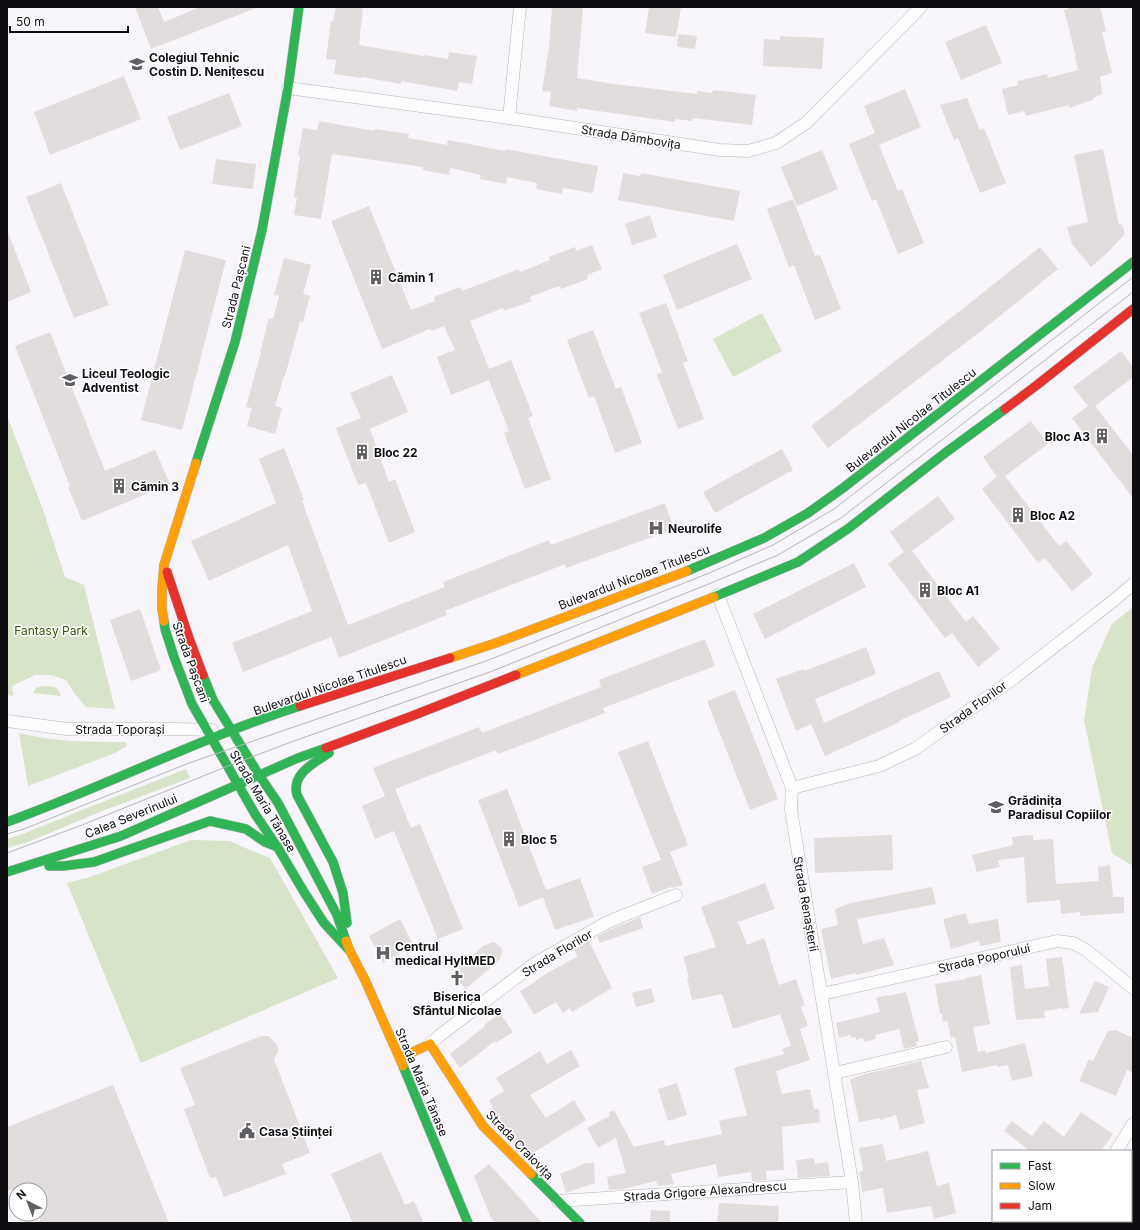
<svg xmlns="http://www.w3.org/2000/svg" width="1140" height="1230" viewBox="0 0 1140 1230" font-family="Inter,sans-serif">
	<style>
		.green { fill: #d7e4ca }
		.building { fill: #e2dddd }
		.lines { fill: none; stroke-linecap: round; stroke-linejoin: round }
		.street-casing { stroke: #b8b5ba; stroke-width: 13 }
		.fast-casing { stroke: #b8b5ba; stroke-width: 10 }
		.slow-casing { stroke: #b8b5ba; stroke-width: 10 }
		.jam-casing { stroke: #b8b5ba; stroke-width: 10 }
		.street { stroke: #fefdfe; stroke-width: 12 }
		.fast { stroke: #30b455; stroke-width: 9 }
		.slow { stroke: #ff9f0a; stroke-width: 9 }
		.jam { stroke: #e5322d; stroke-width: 9 }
		.tram { stroke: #b7b7b8; stroke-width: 1 }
		.labels { text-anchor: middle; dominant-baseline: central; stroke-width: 3; stroke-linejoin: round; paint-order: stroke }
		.poi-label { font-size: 12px; font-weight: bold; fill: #0f0c12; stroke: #fff; text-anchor: start }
		.street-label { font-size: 12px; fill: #0f0c12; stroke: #fff }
		.park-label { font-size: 12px; fill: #375208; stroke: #fff }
	</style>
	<rect width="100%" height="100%" fill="#f7f4fa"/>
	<g class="green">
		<polygon points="762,313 782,351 733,377 713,339"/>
		<polygon points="7,416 42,507 65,577 84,585 115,709 86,707 74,693 66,680 51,675 35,675 12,686 13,696 7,695"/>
		<polygon points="1133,607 1133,866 1112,853 1084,720 1092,668 1112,624"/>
		<path d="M 46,686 C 54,686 59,688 61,696 L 33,693 L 37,687 Z"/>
		<path d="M 19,733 C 55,742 90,742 126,742 L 127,746 L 115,753 L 28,786 Z"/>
		<polygon points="186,769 190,778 100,812 28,842 7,848 7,839 25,833 97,804"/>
		<polygon points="191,840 230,841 250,850 270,858 338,978 141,1063 67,883 90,877"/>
	</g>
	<g class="building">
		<polygon points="135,7 158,7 164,22 200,7 256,7 256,8 151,49"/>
		<polygon points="336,7 363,7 359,45 424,56 425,55 448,59 449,52 477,56 472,84 459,82 457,91 401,81 401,84 362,77 362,78 334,74 336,60 326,59 331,21 333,21"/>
		<polygon points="552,7 583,7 577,78 614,84 697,94 697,91 712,93 713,90 756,95 752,125 693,118 692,121 675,119 675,122 577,108 577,111 549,106 551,92 542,91 549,47"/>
		<polygon points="649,7 681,7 676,37 645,33"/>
		<polygon points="1068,7 1100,7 1106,31 1102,32 1112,73 1100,77 1102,94 1093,98 1093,100 1069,108 1069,105 1026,116 1024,111 1008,115 1002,89 1018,85 1017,81 1047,74 1048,78 1078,70 1075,58 1076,57 1064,10 1068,9"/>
		<polygon points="986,25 1002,63 961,80 945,42"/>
		<polygon points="678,34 697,36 695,49 677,47"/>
		<polygon points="780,36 824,38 822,69 763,66 764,39 780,40"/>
		<polygon points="124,76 141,119 50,155 34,112"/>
		<polygon points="905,89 921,127 879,145 898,191 902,189 924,243 898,254 876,199 872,201 849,144 875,133 864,106"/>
		<polygon points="229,93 242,126 180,150 167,117"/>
		<polygon points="967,98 980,130 984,128 1006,183 980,193 958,138 954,140 940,105"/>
		<polygon points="319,121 374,131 375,129 409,134 408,138 447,145 448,140 505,151 505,149 598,166 593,193 563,188 562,194 536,189 537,183 507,177 506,184 480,179 481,175 450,168 449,175 423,170 423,167 332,154 321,219 294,215 297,198 294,197 300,156 298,155 303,128 317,130"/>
		<polygon points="1103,149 1119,225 1122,224 1125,234 1109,251 1091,267 1072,244 1067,227 1088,222 1074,155"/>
		<polygon points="822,150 838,189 797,206 781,167"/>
		<polygon points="216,159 256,164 253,189 212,184"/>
		<polygon points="623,173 640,176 641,173 740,191 734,221 618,200"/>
		<polygon points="61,183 109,305 74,318 26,197"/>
		<polygon points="793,199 815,256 820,255 841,309 815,320 794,265 789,267 767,209"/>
		<polygon points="369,206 411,310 435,301 434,297 460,287 462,291 519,269 520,272 550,260 549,257 575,247 577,251 592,245 602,269 587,275 588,279 561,289 559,286 530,297 532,301 504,311 503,308 470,321 489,369 511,360 533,416 528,418 551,479 525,489 504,433 509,431 489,380 451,395 437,357 455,350 444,326 431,331 430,329 382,349 331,221"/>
		<polygon points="650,215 657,237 632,245 625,224"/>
		<polygon points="7,232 8,232 31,292 7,302"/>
		<polygon points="737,244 752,279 677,310 663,275"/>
		<polygon points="1040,247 1058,269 985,328 828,448 811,426 965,307"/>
		<polygon points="185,250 226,260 182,430 141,420"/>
		<polygon points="284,258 311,265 303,294 310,296 303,322 300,321 285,376 284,376 275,406 282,408 275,434 247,426 252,408 246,407 261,352 260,352 269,318 273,319 279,296 274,295"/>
		<polygon points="666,303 688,361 683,363 704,419 678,429 657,375 662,372 639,313"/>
		<polygon points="593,330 616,389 621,387 642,443 615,453 594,396 589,398 567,340"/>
		<polygon points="50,332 105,471 155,450 170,484 82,521 68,487 70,486 15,346"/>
		<polygon points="1121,351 1133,367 1133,377 1095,406 1133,455 1133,498 1072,418 1088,406 1073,387"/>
		<polygon points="392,375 408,412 370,429 389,482 395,479 415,532 389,543 366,483 358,485 336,428 361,418 350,393"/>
		<polygon points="1031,421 1048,444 1005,476 1059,546 1066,541 1093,574 1072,591 1045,558 1038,563 982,489 997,477 983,457"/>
		<polygon points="284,448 304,500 302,501 348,625 445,587 443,582 549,540 551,545 665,503 674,529 566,568 565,564 445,611 447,615 339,658 331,637 243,672 232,643 312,611 288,545 209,581 191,541 276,503 259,459"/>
		<polygon points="782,449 793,470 715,513 703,492"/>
		<polygon points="938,496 955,519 912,551 966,622 973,616 1000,649 978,667 952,633 945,638 888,564 904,552 890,532"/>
		<polygon points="854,563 866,587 765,639 753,614"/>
		<polygon points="140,609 161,670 131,681 110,620"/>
		<polygon points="705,639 715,666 603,708 605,713 498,754 496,750 395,789 411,828 420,824 463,929 438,939 394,831 375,839 362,806 385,796 373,768 479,727 482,733 601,687 599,680"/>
		<polygon points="866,647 876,674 815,699 824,723 939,671 951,697 899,721 900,722 825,756 811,724 796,731 776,679 803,669 804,671"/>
		<polygon points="735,690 778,799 750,810 707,701"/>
		<polygon points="648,741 688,845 670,852 683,885 672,888 671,887 652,894 642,867 661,860 618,752"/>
		<polygon points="507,789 546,890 580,878 594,917 555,930 543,897 519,907 478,800"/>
		<polygon points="892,835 893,870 815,873 814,838"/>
		<polygon points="1033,835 1033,840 1053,839 1056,884 1099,881 1098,867 1110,865 1113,897 1124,897 1124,913 1080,916 1080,912 1061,914 1060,900 1027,903 1024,857 998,860 1000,867 976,872 975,863 974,863 972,855 1013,845 1012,837"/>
		<polygon points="765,883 775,909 738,922 747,945 764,938 770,955 769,955 779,985 796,979 805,1006 801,1007 808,1026 800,1029 810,1060 776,1071 782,1094 810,1089 814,1109 819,1109 820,1122 782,1127 784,1170 766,1171 767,1180 752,1181 751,1172 718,1177 716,1164 671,1174 674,1184 658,1186 656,1181 623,1189 609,1190 607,1177 626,1173 616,1138 598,1148 587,1128 610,1116 609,1112 614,1110 634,1147 664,1140 665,1146 722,1134 719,1121 747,1115 734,1068 784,1054 782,1049 791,1046 780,1014 733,1029 722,994 692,1000 687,978 689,977 683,957 716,947 701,907"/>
		<polygon points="932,887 936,904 857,919 863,944 884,938 894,965 856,975 855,973 831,979 821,929 838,925 835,909 851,903"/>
		<polygon points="966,913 969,924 998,919 1001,942 980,946 979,941 951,949 943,919"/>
		<polygon points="640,917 643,928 600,943 597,937 609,930"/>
		<polygon points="400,919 414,946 383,963 369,936"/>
		<polygon points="589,941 612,988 572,1012 570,1008 563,1013 556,1002 534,1015 520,991 535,982 535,981 549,972 578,956 574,950"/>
		<polygon points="493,942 496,943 502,949 501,956 499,960 466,989 452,974 483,946"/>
		<polygon points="1062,957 1069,1008 1061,1009 1058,1007 1058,1009 1044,1011 1045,1018 1016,1020 1010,967 1022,965 1025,989 1049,986 1046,959"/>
		<polygon points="981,975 990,1024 973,1027 978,1052 985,1050 986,1053 1025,1043 1033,1076 1012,1081 1008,1065 997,1067 997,1065 962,1072 955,1037 951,1038 947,1021 943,1022 942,1014 940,1014 935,984 966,979 966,978"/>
		<polygon points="1095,981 1109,987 1098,1012 1079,1014"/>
		<polygon points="651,988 655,1002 636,1007 632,993"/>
		<polygon points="906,992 919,1041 916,1042 917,1046 904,1049 899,1029 875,1035 876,1039 864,1042 863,1038 856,1040 856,1037 851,1038 850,1035 839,1038 836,1023 880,1012 876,998 889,995 889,996"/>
		<polygon points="500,1013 513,1032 496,1043 495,1041 460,1068 450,1054 485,1026 484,1025"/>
		<polygon points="1116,1030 1133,1038 1133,1073 1127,1070 1116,1096 1079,1081 1089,1059 1093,1061 1108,1031"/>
		<polygon points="261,1036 269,1036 277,1045 278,1051 274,1059 310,1153 282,1164 286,1174 224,1197 216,1177 210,1178 184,1109 195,1105 180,1068"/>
		<polygon points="571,1050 580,1066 530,1095 546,1118 574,1100 586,1120 528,1156 509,1137 490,1110 493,1108 489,1100 504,1091 496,1078 540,1051 547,1064"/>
		<polygon points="921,1061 929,1088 917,1090 925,1123 900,1130 896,1115 880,1120 880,1118 859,1122 850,1079 869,1073"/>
		<polygon points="677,1083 687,1115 668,1121 658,1089"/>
		<polygon points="113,1085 169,1223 40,1223 40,1190 7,1190 7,1127"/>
		<polygon points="1081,1112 1113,1134 1101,1151 1030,1151 1004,1131 1012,1121 1032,1136 1044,1121 1064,1137"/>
		<polygon points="883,1144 886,1161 928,1151 937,1186 949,1183 956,1213 934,1219 931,1206 887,1213 883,1188 862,1192 859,1172 863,1171 859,1148"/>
		<polygon points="381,1152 405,1205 414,1201 424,1223 353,1223 331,1174"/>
		<polygon points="814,1158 815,1164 828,1162 830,1176 798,1178 796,1160"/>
		<polygon points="586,1163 594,1163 595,1183 566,1193 560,1174"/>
		<polygon points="489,1164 518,1196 542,1223 495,1223 491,1218 474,1176"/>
		<polygon points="719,1203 779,1206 778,1223 717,1223"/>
		<polygon points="651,1210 670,1211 670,1223 650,1223"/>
	</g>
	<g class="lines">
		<defs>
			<g id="street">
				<polyline points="288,88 509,118 720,150 748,151 776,143 806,123 921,7"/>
				<polyline points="509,118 520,7"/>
				<polyline points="718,595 792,788 791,810 852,1182 856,1223"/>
				<polyline points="7,721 67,729 176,729 212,730"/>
				<polyline points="792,788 879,766 915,749 1014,678 1113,601 1133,584"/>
				<polyline points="822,994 1057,941 1073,943 1086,950 1133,988"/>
				<polyline points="430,1044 439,1036 534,964 606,923 622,916 676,895"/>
				<polyline points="835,1073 946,1047"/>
				<polyline points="1116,1151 1133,1124"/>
				<polyline points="558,1201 852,1182"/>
				<polyline points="1070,1223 1071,1221"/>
			</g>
			<g id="fast">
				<polyline points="196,463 235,342 262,230 288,88 299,7"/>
				<polyline points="687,571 764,538 808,513 843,488 1133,262"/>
				<polyline points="714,597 798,562 849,528 945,453 1005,409"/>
				<polyline points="164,621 165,629 174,657 192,704 255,814 278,848 304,892 324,923 350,951"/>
				<polyline points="203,675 213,700 259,775 278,803 337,915 346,941"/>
				<path d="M 329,753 C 314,763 291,774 297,795 L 333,862 L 343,893 L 347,923"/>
				<path d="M 7,822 C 106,786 200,738 300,706"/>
				<polyline points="49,866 63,866 94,862 210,821 246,829 265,842 275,846"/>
				<polyline points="7,872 121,836 298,758 326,748"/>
				<polyline points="403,1066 468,1223"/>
				<polyline points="531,1174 580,1223"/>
			</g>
			<g id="slow">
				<polyline points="164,621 162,609 162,589 164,565 196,463"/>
				<polyline points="450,658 496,643 687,571"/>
				<polyline points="516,675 714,597"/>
				<polyline points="346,941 350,951 365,980 403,1066"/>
				<polyline points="400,1058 430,1044 483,1126 531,1174"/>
			</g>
			<g id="jam">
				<polyline points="1005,409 1037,385 1133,309"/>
				<polyline points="167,572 189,638 203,675"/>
				<polyline points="300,706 450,658"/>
				<polyline points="326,748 412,716 516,675"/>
			</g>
		</defs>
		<use href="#street" class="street-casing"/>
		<use href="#fast" class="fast-casing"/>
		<use href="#slow" class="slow-casing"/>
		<use href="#jam" class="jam-casing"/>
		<use href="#street" class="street"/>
		<use href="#fast" class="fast"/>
		<use href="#slow" class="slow"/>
		<use href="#jam" class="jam"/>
		<g class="tram">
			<polyline points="7,834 24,829 189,763 486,661 707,574 773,545 834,509 1133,277"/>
			<polyline points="7,853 82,825 228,766 291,742 490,672 711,583 778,555 841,518 1133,292"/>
		</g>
	</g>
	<defs>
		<symbol id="school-bare" viewBox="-9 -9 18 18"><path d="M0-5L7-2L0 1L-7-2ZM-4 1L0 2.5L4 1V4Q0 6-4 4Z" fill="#605d63" stroke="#fff" stroke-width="2.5" paint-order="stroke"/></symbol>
		<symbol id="building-bare" viewBox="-9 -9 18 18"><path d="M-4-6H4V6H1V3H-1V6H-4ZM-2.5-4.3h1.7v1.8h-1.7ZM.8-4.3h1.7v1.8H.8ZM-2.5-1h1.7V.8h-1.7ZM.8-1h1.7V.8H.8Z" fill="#605d63" stroke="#fff" stroke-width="2.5" paint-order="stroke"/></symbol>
		<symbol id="hospital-bare" viewBox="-9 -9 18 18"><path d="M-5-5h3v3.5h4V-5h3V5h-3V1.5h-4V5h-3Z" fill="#605d63" stroke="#fff" stroke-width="2.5" paint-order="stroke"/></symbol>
		<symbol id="church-bare" viewBox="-9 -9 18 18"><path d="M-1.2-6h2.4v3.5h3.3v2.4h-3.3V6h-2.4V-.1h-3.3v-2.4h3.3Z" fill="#605d63" stroke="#fff" stroke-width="2.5" paint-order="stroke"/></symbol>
		<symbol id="civic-bare" viewBox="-9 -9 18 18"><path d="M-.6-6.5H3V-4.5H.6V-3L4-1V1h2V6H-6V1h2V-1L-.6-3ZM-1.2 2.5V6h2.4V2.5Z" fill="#605d63" stroke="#fff" stroke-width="2.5" paint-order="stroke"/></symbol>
	</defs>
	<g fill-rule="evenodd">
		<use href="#school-bare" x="126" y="53" width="22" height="22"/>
		<use href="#building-bare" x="365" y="266" width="22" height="22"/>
		<use href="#school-bare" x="59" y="369" width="22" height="22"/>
		<use href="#building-bare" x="1091" y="425" width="22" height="22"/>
		<use href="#building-bare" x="351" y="441" width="22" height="22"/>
		<use href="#building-bare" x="108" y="475" width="22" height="22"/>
		<use href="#building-bare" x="1007" y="504" width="22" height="22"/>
		<use href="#hospital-bare" x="645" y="517" width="22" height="22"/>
		<use href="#building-bare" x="914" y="579" width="22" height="22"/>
		<use href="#school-bare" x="985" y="796" width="22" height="22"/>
		<use href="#building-bare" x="498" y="828" width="22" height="22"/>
		<use href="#hospital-bare" x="372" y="942" width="22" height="22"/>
		<use href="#church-bare" x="446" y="967" width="22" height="22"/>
		<use href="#civic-bare" x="236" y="1120" width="22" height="22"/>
	</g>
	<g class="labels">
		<g class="poi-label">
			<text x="149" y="57">Colegiul Tehnic<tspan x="149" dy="14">Costin D. Nenițescu</tspan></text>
			<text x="388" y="277">Cămin 1</text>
			<text x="82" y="373">Liceul Teologic<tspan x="82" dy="14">Adventist</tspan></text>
			<text x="1090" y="436" text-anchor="end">Bloc A3</text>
			<text x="374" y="452">Bloc 22</text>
			<text x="131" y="486">Cămin 3</text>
			<text x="1030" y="515">Bloc A2</text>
			<text x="668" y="528">Neurolife</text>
			<text x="937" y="590">Bloc A1</text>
			<text x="1008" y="800">Grădinița<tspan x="1008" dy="14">Paradisul Copiilor</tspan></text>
			<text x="521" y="839">Bloc 5</text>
			<text x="395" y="946">Centrul<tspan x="395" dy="14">medical HyltMED</tspan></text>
			<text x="457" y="996" text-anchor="middle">Biserica<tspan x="457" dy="14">Sfântul Nicolae</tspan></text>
			<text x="259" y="1131">Casa Științei</text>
		</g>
		<g class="street-label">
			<text transform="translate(631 137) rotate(9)">Strada Dâmbovița</text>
			<text transform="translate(236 287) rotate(-76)">Strada Pașcani</text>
			<text transform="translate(911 420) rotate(-38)">Bulevardul Nicolae Titulescu</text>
			<text transform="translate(634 577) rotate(-21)">Bulevardul Nicolae Titulescu</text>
			<text transform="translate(191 662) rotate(70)">Strada Pașcani</text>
			<text transform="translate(330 685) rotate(-19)">Bulevardul Nicolae Titulescu</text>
			<text transform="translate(973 707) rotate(-36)">Strada Florilor</text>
			<text x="120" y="729">Strada Toporași</text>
			<text transform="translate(263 801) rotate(59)">Strada Maria Tănase</text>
			<text transform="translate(131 816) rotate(-22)">Calea Severinului</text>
			<text transform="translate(806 904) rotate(80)">Strada Renașterii</text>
			<text transform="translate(557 953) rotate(-31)">Strada Florilor</text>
			<text transform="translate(984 958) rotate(-13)">Strada Poporului</text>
			<text transform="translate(422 1082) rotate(67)">Strada Maria Tănase</text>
			<text transform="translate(520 1145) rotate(46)">Strada Craiovița</text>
			<text transform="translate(705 1191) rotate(-4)">Strada Grigore Alexandrescu</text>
		</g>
		<g class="park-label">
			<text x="51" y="630">Fantasy Park</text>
		</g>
	</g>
	<rect width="1140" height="1230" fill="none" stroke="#0f0c12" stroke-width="16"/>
	<rect x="992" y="1150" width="140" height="72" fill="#ffffff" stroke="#9f9ea0"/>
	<rect x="1000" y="1163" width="20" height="6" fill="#30b455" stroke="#9f9ea0"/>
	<text x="1028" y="1170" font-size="12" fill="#0f0c12">Fast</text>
	<rect x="1000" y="1183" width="20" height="6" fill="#ff9f0a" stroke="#9f9ea0"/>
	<text x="1028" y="1190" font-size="12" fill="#0f0c12">Slow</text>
	<rect x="1000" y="1203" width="20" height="6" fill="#e5322d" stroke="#9f9ea0"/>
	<text x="1028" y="1210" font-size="12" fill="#0f0c12">Jam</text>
	<g transform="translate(28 1202) rotate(318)"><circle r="19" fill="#ffffff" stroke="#9f9ea0"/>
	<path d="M0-3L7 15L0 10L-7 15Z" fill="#605d63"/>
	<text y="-6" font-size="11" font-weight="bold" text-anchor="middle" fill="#0f0c12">N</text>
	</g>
	<path d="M10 26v6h118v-6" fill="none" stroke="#0f0c12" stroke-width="2"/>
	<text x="16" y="26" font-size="12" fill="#0f0c12" stroke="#ffffff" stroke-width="3" paint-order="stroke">50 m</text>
</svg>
